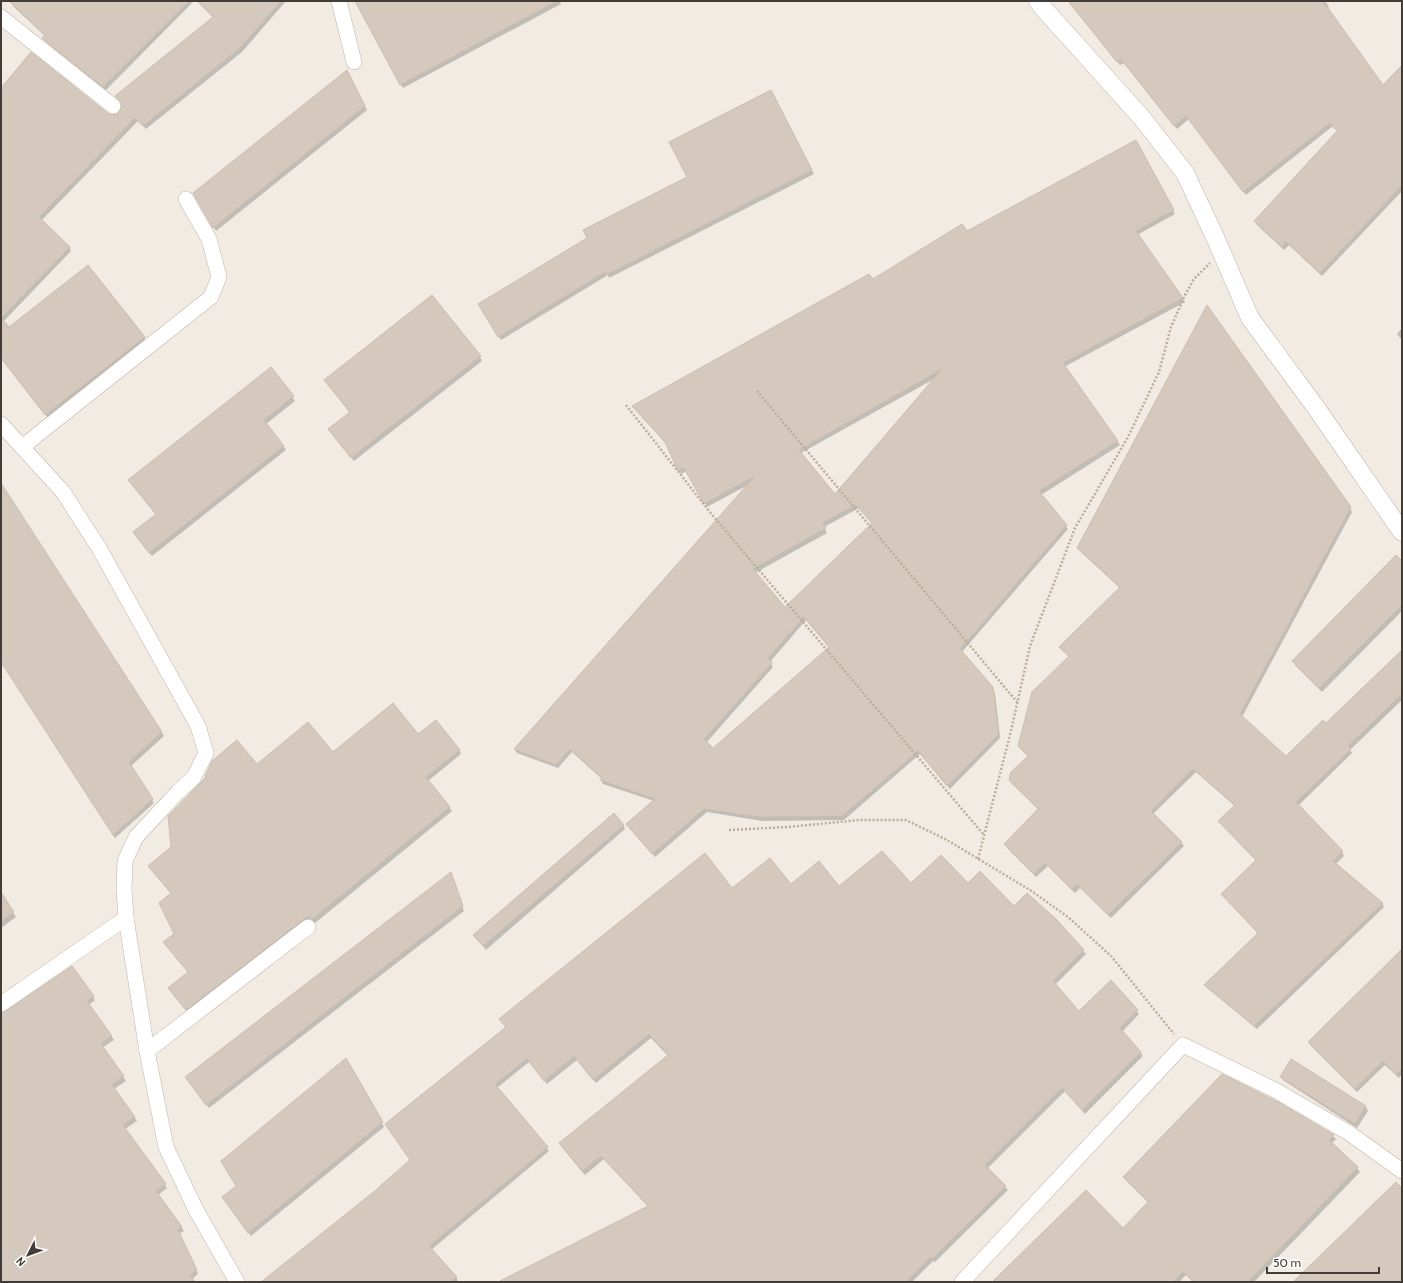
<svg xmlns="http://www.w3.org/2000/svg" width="1403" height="1283" viewBox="0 0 1403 1283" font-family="Cabin,sans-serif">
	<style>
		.shadow { fill: #0003; fill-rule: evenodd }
		.building { fill: #d5c9be; stroke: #ccbdae; fill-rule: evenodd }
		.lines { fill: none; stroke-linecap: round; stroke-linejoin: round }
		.minor-casing { stroke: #bfb5ab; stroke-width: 16 }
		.tertiary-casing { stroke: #bfb5ab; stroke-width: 19 }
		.path { stroke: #bcac9a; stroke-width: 2.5; stroke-dasharray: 2 2; stroke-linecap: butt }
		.minor { stroke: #fff; stroke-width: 15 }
		.tertiary { stroke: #fff; stroke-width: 18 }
	</style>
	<rect width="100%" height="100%" fill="#f1ebe4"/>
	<g class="shadow">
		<polygon points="12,1 194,1 106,90 46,42 43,38 45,36 13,6"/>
		<polygon points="197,1 286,1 242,52 146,129 138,121 41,221 69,247 71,251 3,322 9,328 144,338 146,341 48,418 1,358 1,89 112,116 116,115 123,108 123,105 116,96 214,18"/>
		<polygon points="356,1 560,1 561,4 403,88"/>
		<polygon points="1069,1 1325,1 1329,7 1327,9 1383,87 1402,66 1402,191 1322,276 1289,245 1284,250 1257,225 1255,221 1338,132 1333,126 1246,195 1189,119 1177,129 1124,63 1120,65"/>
		<polygon points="349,75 367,110 216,231 194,193"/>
		<polygon points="771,91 814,174 609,278 608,275 501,340 480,304 688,177"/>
		<path d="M 1135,141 L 1175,214 L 1137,235 L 1185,302 L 1064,367 L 1120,445 L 1041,495 L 1068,529 L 962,652 L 995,693 L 1000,738 L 950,789 L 920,754 L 844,820 L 762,821 L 707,812 L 655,857 L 630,828 L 654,801 L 603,784 L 601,780 L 602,779 L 572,752 L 558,768 L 517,753 L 515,750 L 748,485 L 707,507 L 687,471 L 681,474 L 667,445 L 633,406 L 967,232 ZM 936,378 L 835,496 L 801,453 ZM 859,508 L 873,524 L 785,608 L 755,573 L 827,533 L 824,527 ZM 806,620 L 830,648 L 713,749 L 706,743 L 773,667 L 770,662 Z"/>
		<polygon points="1402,328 1402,340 1397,334"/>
		<polygon points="480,357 482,361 354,461 332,433 350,413 328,384"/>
		<polygon points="271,368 295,401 266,424 286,450 152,556 136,536 156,515 132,484"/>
		<polygon points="1,484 164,736 131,766 154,803 115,838 1,661"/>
		<polygon points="1350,508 1352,512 1242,717 1286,757 1326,724 1402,651 1402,700 1350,750 1352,753 1298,806 1342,852 1344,856 1336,864 1382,903 1384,907 1257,1029 1208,988 1205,985 1259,934 1222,894 1256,861 1219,821 1235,806 1196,772 1153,814 1181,842 1184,846 1111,918 1080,888 1075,893 1048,866 1036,877 1007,848 1005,844 1039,810 1012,784 1010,780 1028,757 1019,746 1069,657 1060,647 1120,588 1082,553 1079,549"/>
		<polygon points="1402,562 1402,611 1322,692 1295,665 1293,661"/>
		<polygon points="418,735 459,750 461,754 428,781 452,811 315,923 311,919 188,1013 169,989 189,973 175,934 171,894 149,866 172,847 257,765 333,754"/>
		<polygon points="623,825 625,829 486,950 477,939 475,936"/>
		<polygon points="452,877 464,911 209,1108 189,1081"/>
		<polygon points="968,884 1014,907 1057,921 1086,954 1055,985 1079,1012 1137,1011 1139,1014 1122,1032 1143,1056 1085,1114 1065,1091 988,1168 1008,1190 935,1262 933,1261 912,1282 502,1282 649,1207 604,1159 585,1175 562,1147 668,1056 651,1038 596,1083 577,1060 547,1084 529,1062 497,1088 549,1151 431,1250 456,1277 458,1281 457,1282 262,1282 382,1187 411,1161 388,1128 732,889 791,885 839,887"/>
		<polygon points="1,894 16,917 1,928"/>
		<polygon points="1402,950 1402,1074 1399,1078 1385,1065 1357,1092 1311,1046 1309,1042"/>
		<polygon points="93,997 95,1000 89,1005 114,1040 102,1048 126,1081 114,1089 137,1121 125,1129 167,1188 158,1195 184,1231 179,1234 198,1274 192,1279 194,1282 1,1282 1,1014"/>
		<polygon points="346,1060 384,1127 251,1236 226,1201 237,1187"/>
		<polygon points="1291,1060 1366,1107 1368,1111 1357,1128 1283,1080 1281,1077"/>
		<polygon points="1278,1103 1333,1136 1336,1139 1332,1143 1357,1168 1360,1172 1254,1282 1193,1282 1186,1275 1179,1282 994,1282 1123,1229 1149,1203 1124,1178"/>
	</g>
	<g class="building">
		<polygon points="9,1 189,1 103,87 42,38 45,35"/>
		<polygon points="197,1 281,1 240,48 143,126 135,118 39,217 70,247 1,318 9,327 88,265 145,337 45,415 1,358 1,88 31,52 107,113 112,115 117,114 120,111 122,107 121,102 115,96 213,17"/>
		<polygon points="355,1 557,1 400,85"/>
		<polygon points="1068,1 1323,1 1383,85 1402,65 1402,185 1320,273 1286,242 1282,247 1254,221 1337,131 1330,123 1243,192 1186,116 1174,126 1121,59 1117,62"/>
		<polygon points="347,70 365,106 213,228 193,193"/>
		<polygon points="771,90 812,170 606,275 605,272 498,337 478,304 587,238 583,230 687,177 669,142"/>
		<path d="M 1136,140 L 1174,210 L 1136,231 L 1183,298 L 1063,363 L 1118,441 L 1039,491 L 1067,525 L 960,649 L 993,687 L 999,734 L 947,786 L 918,751 L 842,816 L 759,817 L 704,809 L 652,854 L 626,824 L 655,799 L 600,780 L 602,778 L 570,749 L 556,765 L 514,749 L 755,476 L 704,504 L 684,468 L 678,471 L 665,442 L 632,406 L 869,274 L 873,279 L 962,224 L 967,231 ZM 942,369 L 835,494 L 799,450 ZM 856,505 L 872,523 L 785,607 L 753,569 L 826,528 L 822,523 ZM 804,617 L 829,647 L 713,748 L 704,739 L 772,663 L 768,658 Z"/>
		<polygon points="432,295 481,356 351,458 328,429 350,412 324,380"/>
		<polygon points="1207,305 1351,507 1240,714 1286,756 1323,720 1326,723 1402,650 1402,694 1348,746 1351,749 1296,802 1343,851 1333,861 1383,903 1254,1026 1204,985 1258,933 1221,894 1256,860 1218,821 1235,805 1193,769 1151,811 1182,842 1108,915 1077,884 1072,890 1045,863 1034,874 1004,844 1038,809 1009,780 1011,772 1028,756 1018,746 1032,692 1069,656 1059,647 1120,587 1077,548"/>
		<polygon points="271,367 294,396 264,420 284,446 149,553 133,532 156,514 128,480"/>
		<polygon points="1,483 162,732 129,762 153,799 113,835 1,662"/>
		<polygon points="1396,555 1402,561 1402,605 1319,688 1292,661"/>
		<polygon points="393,703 418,734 436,720 460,750 426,777 450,807 312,919 308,916 186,1010 168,988 188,972 163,942 174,934 159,903 171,893 148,866 171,847 168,816 206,777 205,776 212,761 237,740 257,764 308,722 333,752"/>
		<polygon points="614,813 624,825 483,946 473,935"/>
		<polygon points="882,851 911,883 941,855 968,883 980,871 1014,906 1027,893 1057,920 1084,950 1053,981 1079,1011 1111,980 1138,1010 1120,1028 1141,1052 1082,1110 1062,1088 985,1165 1006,1186 932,1259 931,1257 906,1282 498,1282 648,1206 601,1156 582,1171 559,1143 668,1055 649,1034 593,1080 574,1056 544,1081 527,1059 495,1084 548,1147 429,1246 457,1277 450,1282 261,1282 381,1186 380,1186 410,1160 385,1124 506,1027 499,1019 705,853 732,888 770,858 791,884 819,861 839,886"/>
		<polygon points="451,872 463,906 206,1105 185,1077"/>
		<polygon points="1,892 14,912 1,922"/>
		<polygon points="1402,949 1402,1069 1396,1075 1383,1061 1355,1089 1308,1042"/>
		<polygon points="72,966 94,996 87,1001 112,1036 101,1044 124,1076 112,1085 135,1117 123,1125 166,1184 156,1191 182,1227 178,1230 197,1270 190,1275 195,1282 1,1282 1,1013 6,1011"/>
		<polygon points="346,1058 383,1122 248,1233 222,1197 236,1186 221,1161"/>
		<polygon points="1291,1059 1366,1106 1355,1124 1280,1077"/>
		<polygon points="1222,1074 1278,1102 1334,1135 1329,1140 1358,1167 1248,1282 1194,1282 1183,1272 1173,1282 992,1282 1086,1190 1123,1228 1148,1202 1123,1177"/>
		<polygon points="1396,1182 1402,1188 1402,1282 1293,1282"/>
	</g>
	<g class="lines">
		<defs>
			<g id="minor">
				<polyline points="339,1 354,62"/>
				<polyline points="1,17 113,106"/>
				<polyline points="1,424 63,492 99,548 198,726 206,753 194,777 178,792 136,837 125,861 124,889 126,918 147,1051 166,1147 196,1210 237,1282"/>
				<polyline points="22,447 211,297 219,277 209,239 186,199"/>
				<polyline points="1,1004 126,918"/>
				<polyline points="147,1051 308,927"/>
				<polyline points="962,1282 1183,1045 1275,1090 1349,1133 1402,1171"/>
			</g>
			<polyline id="tertiary" points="1038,1 1044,9 1142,118 1185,173 1215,237 1250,318 1317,409 1402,532"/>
		</defs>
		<use href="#minor" class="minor-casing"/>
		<use href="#tertiary" class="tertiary-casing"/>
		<g class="path">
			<polyline points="757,391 1017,702"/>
			<polyline points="626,405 713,516 984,835"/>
			<polyline points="729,830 788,827 859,820 906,820 947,840 1030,890 1068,917 1111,956 1174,1034"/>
			<polyline points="978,859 1011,731 1030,646 1075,528 1128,437 1159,372 1171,327 1186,293 1194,279 1210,263"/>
		</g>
		<use href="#minor" class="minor"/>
		<use href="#tertiary" class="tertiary"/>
	</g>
	<rect width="1403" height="1283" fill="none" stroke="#433b35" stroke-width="4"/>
	<g transform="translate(28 1255) rotate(228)" stroke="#ffffff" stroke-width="3" paint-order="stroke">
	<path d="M0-3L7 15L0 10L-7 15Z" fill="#433b35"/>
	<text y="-6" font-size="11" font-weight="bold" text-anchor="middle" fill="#433b35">N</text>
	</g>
	<path d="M1267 1267v6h112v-6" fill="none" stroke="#433b35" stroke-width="2"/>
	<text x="1273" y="1267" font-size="12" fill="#433b35" stroke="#ffffff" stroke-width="3" paint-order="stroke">50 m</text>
</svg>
